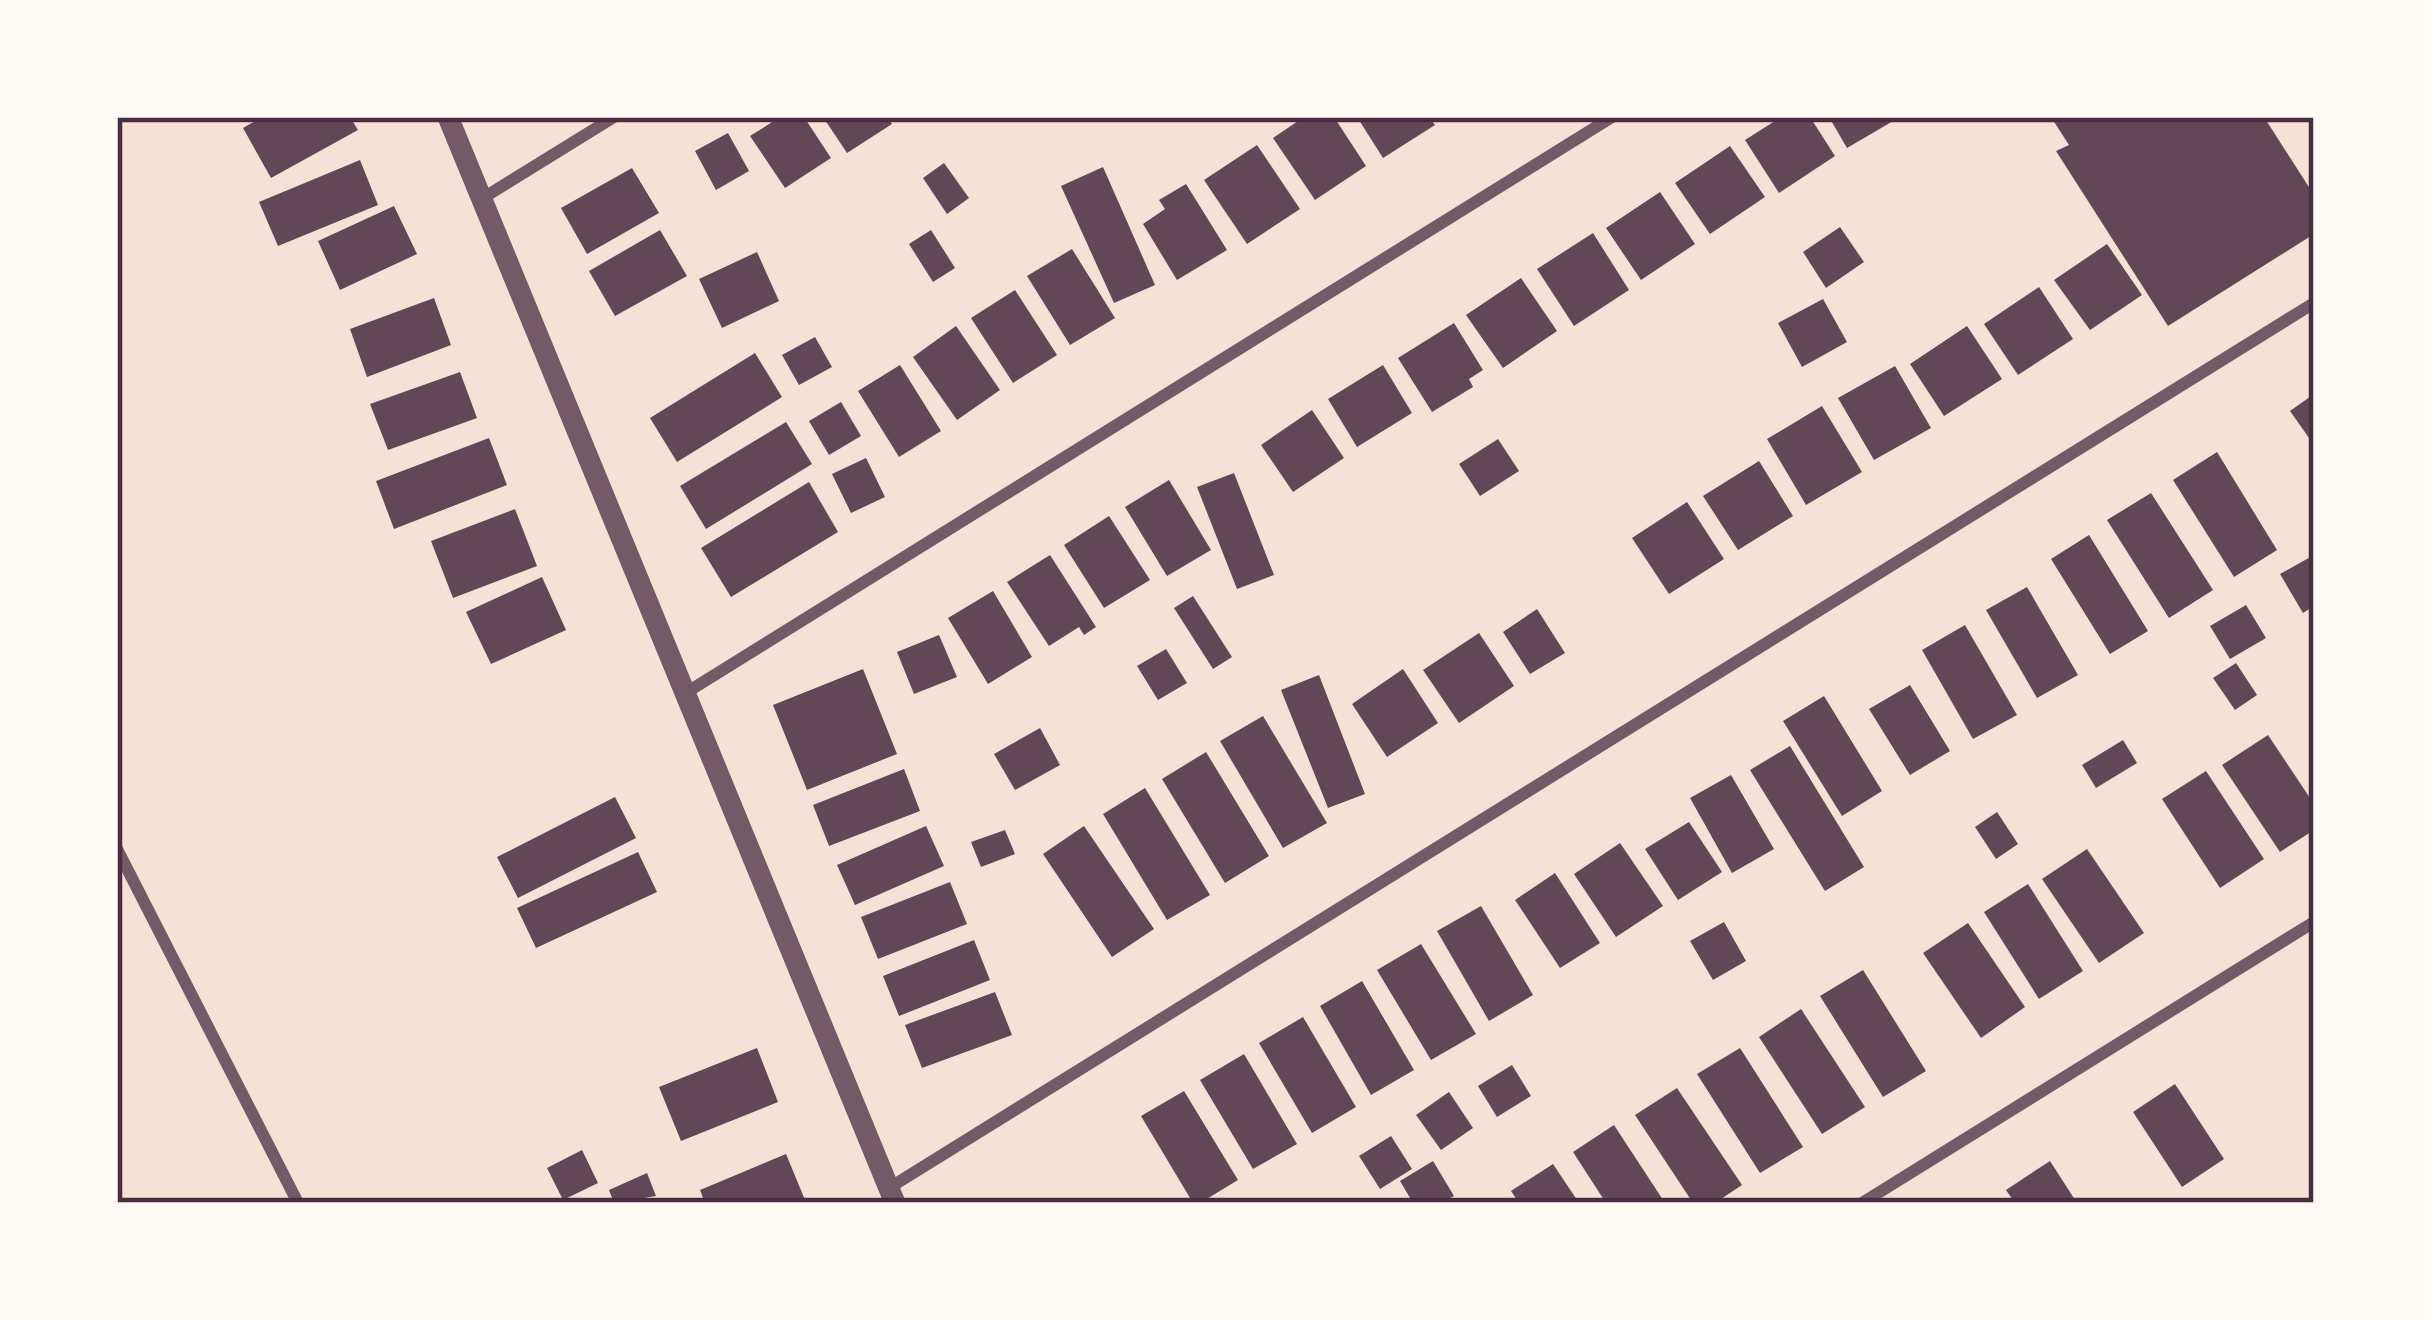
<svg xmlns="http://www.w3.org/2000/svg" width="2431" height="1320" viewBox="0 0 2431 1320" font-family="Overpass,sans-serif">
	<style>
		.building { fill: #644757 }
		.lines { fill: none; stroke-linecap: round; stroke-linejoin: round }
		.minor { stroke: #755966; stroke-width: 12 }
		.tertiary { stroke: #755966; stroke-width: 21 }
		.neatline { fill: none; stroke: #4a2c40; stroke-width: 4.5 }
	</style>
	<rect width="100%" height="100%" fill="#f7e1d7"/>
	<g class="building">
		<polygon points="262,117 350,117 358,130 271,178 243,128"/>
		<polygon points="780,117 804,117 831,158 785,188 750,136"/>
		<polygon points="823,117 887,117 892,124 847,153"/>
		<polygon points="1304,117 1334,117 1366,166 1315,200 1273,138"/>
		<polygon points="1357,117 1429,117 1435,125 1383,158"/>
		<polygon points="1781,117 1810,117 1835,156 1779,193 1745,140"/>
		<polygon points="1829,117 1900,117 1847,148"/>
		<polygon points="2051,117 2264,117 2314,195 2314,234 2168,326 2056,151 2069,145"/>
		<polygon points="728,133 749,171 716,190 695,151"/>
		<polygon points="1257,145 1300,209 1247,244 1204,180"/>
		<polygon points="1730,146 1765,197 1710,234 1675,183"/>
		<polygon points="360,160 378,205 278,246 259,202"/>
		<polygon points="944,163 969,198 947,214 923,178"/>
		<polygon points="1103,167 1155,285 1114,303 1061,186"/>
		<polygon points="632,168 659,213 587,254 561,208"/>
		<polygon points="1186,184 1227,250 1177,280 1143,224 1165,209 1159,200"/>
		<polygon points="1660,192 1695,244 1641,280 1606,228"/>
		<polygon points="394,206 417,254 340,290 318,241"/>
		<polygon points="1840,227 1864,262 1826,288 1803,252"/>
		<polygon points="660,230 687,276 615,316 589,271"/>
		<polygon points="931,230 955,268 933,282 909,244"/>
		<polygon points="1593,233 1629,290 1574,326 1537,269"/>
		<polygon points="2107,244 2142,295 2090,330 2054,280"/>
		<polygon points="1072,249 1115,318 1070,345 1027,276"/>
		<polygon points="757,252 779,301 722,328 699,279"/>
		<polygon points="1521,278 1557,331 1503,368 1466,315"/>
		<polygon points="2039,287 2073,339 2018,375 1984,324"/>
		<polygon points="1015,290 1057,355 1013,383 971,318"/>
		<polygon points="434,298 451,345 367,377 350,329"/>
		<polygon points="1823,299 1847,342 1802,367 1778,323"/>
		<polygon points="1454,323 1483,370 1469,379 1473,387 1432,412 1398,358"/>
		<polygon points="956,326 1000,390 957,420 913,357"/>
		<polygon points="1967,326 2002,379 1944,416 1910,364"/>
		<polygon points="815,337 832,367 799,385 782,355"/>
		<polygon points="755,353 782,397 677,462 650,418"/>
		<polygon points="900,365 941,431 899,457 858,391"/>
		<polygon points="1383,365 1412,413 1357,447 1328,399"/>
		<polygon points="1895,366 1931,428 1874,460 1838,398"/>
		<polygon points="460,372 477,418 388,450 370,404"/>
		<polygon points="2314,394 2314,445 2290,411"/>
		<polygon points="841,402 861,436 829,455 809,421"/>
		<polygon points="1822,406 1862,472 1806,505 1767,439"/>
		<polygon points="1312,410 1344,458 1293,492 1261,445"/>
		<polygon points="786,422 812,464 706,529 680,486"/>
		<polygon points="489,438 507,485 394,529 376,481"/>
		<polygon points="1498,439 1519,471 1480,496 1459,464"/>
		<polygon points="2217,452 2277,550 2234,577 2173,480"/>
		<polygon points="866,458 885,497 851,513 832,474"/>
		<polygon points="1759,461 1793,516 1738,550 1703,496"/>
		<polygon points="1234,473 1274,575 1237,589 1197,487"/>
		<polygon points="1169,480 1211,550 1167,576 1125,507"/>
		<polygon points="809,482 838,532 731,597 701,548"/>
		<polygon points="2151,493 2213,590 2169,618 2107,520"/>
		<polygon points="1687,502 1724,559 1669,594 1632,538"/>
		<polygon points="515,509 537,566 453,598 431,541"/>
		<polygon points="1109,516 1150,580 1104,608 1064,545"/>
		<polygon points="2089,535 2148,631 2110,654 2051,559"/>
		<polygon points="1050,555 1096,627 1084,635 1079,627 1049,646 1007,582"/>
		<polygon points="2314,555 2314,606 2303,613 2280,574"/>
		<polygon points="542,577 566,630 491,664 466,612"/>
		<polygon points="2027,587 2078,675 2037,698 1986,610"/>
		<polygon points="993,591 1032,657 988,684 948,618"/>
		<polygon points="1193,596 1232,657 1213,669 1174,608"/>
		<polygon points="2246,605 2266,638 2230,659 2210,626"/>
		<polygon points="1537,609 1565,653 1530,674 1503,632"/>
		<polygon points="1965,625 2017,715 1973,739 1922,650"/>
		<polygon points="1479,633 1514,686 1459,723 1423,670"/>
		<polygon points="939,635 957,677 914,694 897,652"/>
		<polygon points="1166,649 1187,683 1158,700 1137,666"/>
		<polygon points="2236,663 2257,695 2235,710 2213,678"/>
		<polygon points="863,669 897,754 807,790 773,705"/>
		<polygon points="1403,669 1438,723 1387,757 1352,704"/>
		<polygon points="1319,675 1365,794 1328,808 1281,690"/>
		<polygon points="1910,685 1950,751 1910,775 1869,709"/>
		<polygon points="1824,696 1882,791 1842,816 1783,721"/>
		<polygon points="1263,716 1327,823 1283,848 1220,741"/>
		<polygon points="1040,728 1060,765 1015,790 994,754"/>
		<polygon points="2268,735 2314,804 2314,830 2280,852 2222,765"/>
		<polygon points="2123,740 2137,763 2096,788 2082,765"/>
		<polygon points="1790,746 1864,867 1825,891 1750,770"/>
		<polygon points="1206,752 1269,856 1225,883 1162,779"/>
		<polygon points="904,769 920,811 829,846 813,805"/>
		<polygon points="2206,771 2264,859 2220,888 2162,799"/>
		<polygon points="1731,775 1774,849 1732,873 1690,798"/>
		<polygon points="1145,788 1210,895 1167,920 1103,814"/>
		<polygon points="615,797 636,838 518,898 497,857"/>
		<polygon points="1997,812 2018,844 1996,859 1975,827"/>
		<polygon points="1689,822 1722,872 1678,900 1645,849"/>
		<polygon points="926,826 944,866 855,905 837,865"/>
		<polygon points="1084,826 1154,929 1112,957 1043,854"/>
		<polygon points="1005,830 1015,854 981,867 971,842"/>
		<polygon points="1620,843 1663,906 1616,937 1574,874"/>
		<polygon points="2087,849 2144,933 2099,963 2042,879"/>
		<polygon points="638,852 657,892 536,948 517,908"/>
		<polygon points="1555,873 1600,943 1560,968 1515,900"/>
		<polygon points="950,882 967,924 878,959 861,917"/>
		<polygon points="2028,884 2083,971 2039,999 1984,912"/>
		<polygon points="1481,906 1533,995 1489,1021 1437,931"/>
		<polygon points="1724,922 1746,961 1713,980 1690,941"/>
		<polygon points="1968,923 2025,1007 1981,1038 1923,953"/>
		<polygon points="974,940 990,980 899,1016 883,976"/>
		<polygon points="1421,944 1476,1034 1431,1060 1377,970"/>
		<polygon points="1863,970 1926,1071 1883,1097 1820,996"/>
		<polygon points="1362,981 1414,1070 1371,1095 1320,1006"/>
		<polygon points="995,992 1012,1035 922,1068 905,1025"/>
		<polygon points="1801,1009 1865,1107 1822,1134 1759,1037"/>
		<polygon points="1303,1017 1356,1107 1312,1133 1259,1043"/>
		<polygon points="757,1048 778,1102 681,1141 659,1087"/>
		<polygon points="1740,1048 1803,1147 1760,1173 1697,1074"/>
		<polygon points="1244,1054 1297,1144 1253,1169 1200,1080"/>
		<polygon points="1512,1065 1531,1096 1497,1117 1478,1086"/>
		<polygon points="2175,1084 2224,1159 2182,1187 2133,1112"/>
		<polygon points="1677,1088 1742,1185 1715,1203 1693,1203 1635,1115"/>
		<polygon points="1184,1091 1238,1180 1200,1203 1193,1203 1141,1116"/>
		<polygon points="1449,1092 1473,1128 1441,1150 1416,1115"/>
		<polygon points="1614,1125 1665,1203 1606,1203 1573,1152"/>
		<polygon points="1391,1136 1412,1169 1380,1189 1359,1156"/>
		<polygon points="582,1150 598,1183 563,1200 547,1168"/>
		<polygon points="786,1154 805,1200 705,1203 700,1190"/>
		<polygon points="1433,1161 1454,1196 1442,1203 1413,1203 1400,1181"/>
		<polygon points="2050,1161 2077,1203 2015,1203 2006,1190"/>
		<polygon points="1553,1164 1579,1203 1519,1203 1511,1191"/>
		<polygon points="647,1173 656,1196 614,1203 609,1190"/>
	</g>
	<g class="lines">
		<g class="minor">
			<polyline points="483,198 614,117"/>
			<polyline points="684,694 1612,117"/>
			<polyline points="117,849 298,1203"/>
			<polyline points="889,1188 2314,303"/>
			<polyline points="1862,1203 2314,922"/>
		</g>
		<polyline class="tertiary" points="448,117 895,1203"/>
	</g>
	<rect width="2431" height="1320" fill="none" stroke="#fffaf5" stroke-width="240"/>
	<rect x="120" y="120" width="2191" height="1080" class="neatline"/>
</svg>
